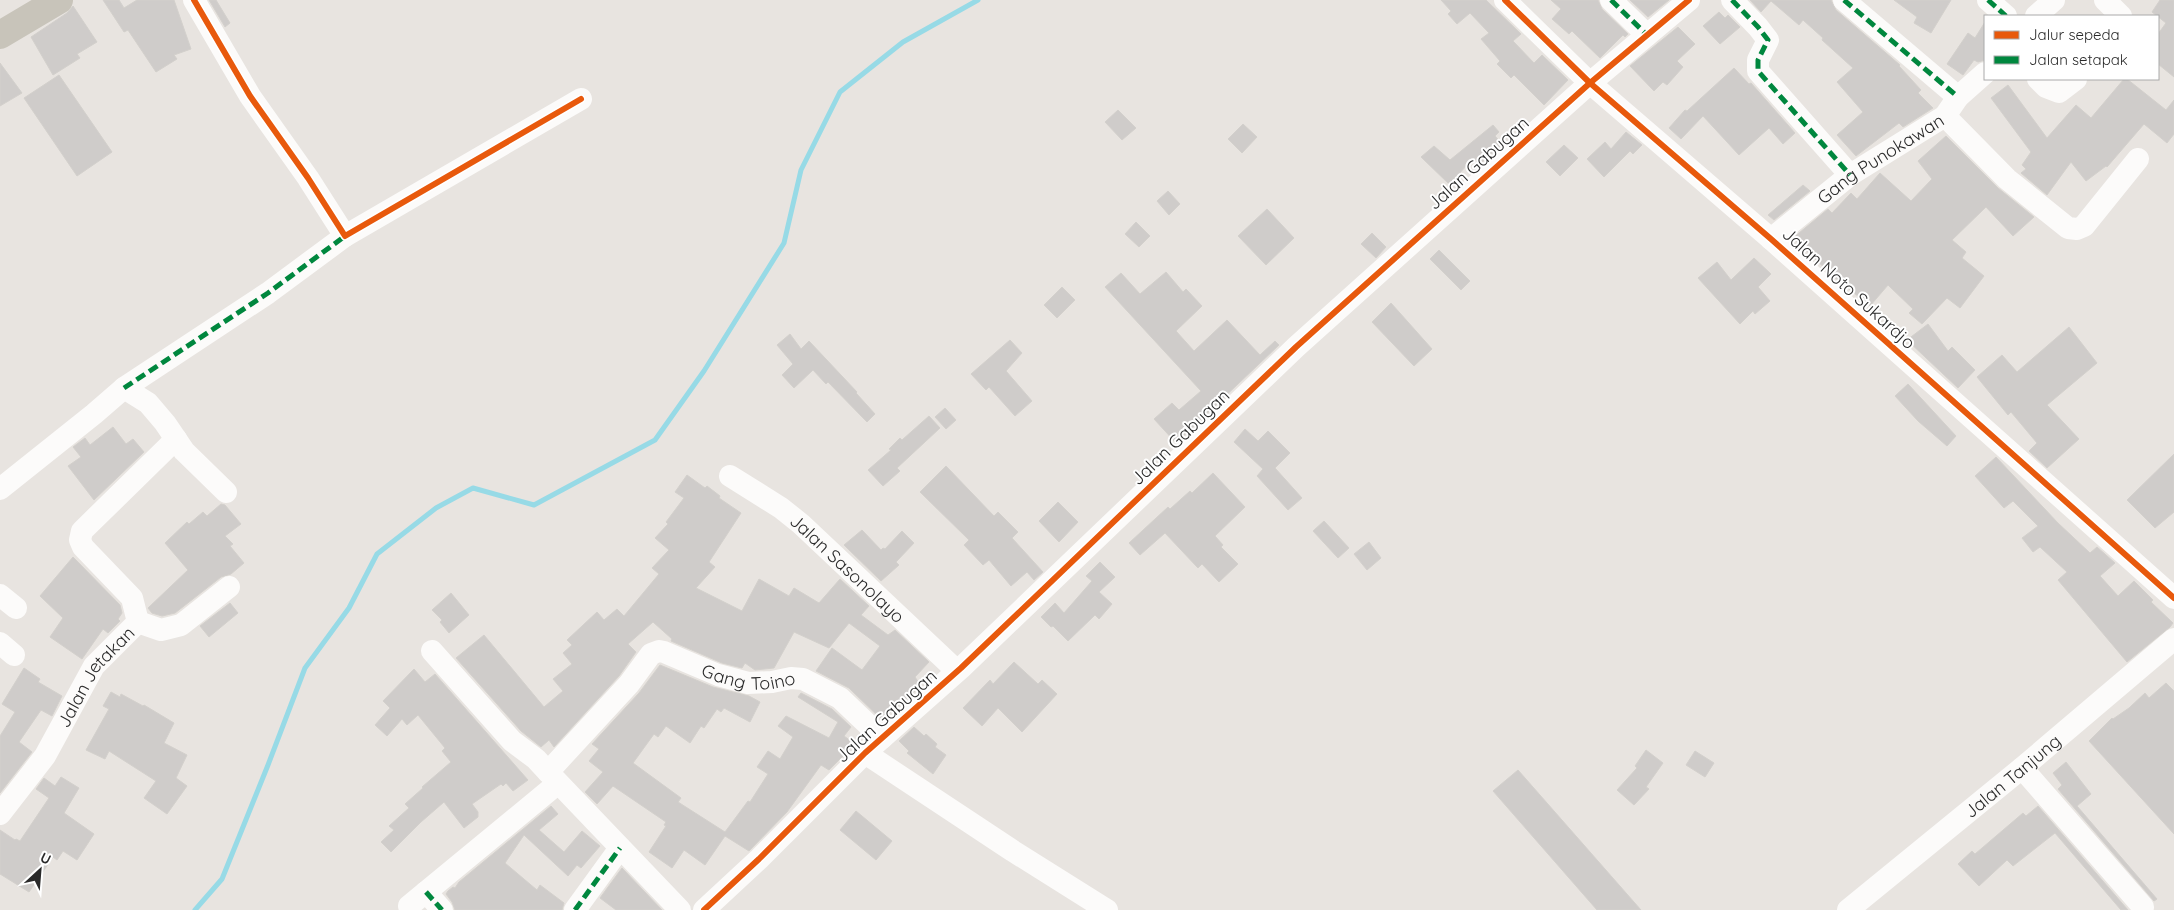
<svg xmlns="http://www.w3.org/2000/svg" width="2174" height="910" viewBox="0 0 2174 910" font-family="Quicksand,sans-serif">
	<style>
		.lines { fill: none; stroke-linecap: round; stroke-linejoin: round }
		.stream { stroke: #97dae6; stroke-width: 5 }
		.building { fill: #cfccca; stroke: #d3d0cc }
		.minor { stroke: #fcfbfa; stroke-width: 22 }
		.major { stroke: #c8c4ba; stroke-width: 28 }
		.quiet { stroke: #00873e; stroke-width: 5; stroke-dasharray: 10 5; stroke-linecap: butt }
		.cycleway-casing { stroke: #fff; stroke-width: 9 }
		.cycleway { stroke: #e8590c; stroke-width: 6 }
		.labels { text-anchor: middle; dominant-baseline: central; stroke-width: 4; stroke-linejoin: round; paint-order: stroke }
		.street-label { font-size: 18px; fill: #2a2a2a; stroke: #fff }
	</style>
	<rect width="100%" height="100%" fill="#e8e4e0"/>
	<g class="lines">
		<polyline class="stream" points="195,910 222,879 268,765 305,668 349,608 377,554 436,508 473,488 534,505 655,440 704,371 784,243 801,170 840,92 903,42 978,0"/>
	</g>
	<g class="building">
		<polygon points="103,0 119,0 124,8 137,0 174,0 191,49 174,55 177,59 156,72 128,30 124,32"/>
		<polygon points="209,0 216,0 230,23 225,27"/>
		<polygon points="1441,0 1486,0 1521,34 1513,41 1534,63 1542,55 1568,80 1544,105 1514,75 1511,78 1497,64 1500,61 1481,39 1489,33 1470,13 1457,24 1448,14 1451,11"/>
		<polygon points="1551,0 1598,0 1602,9 1628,34 1625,37 1623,35 1600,58 1572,31 1569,34 1552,19 1561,9"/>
		<polygon points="1630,0 1669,0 1648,17"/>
		<polygon points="1750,0 1831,0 1836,10 1900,65 1899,66 1921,90 1918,93 1933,108 1903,127 1899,123 1856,156 1837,135 1863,112 1837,82 1853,68 1822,40 1823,38 1803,20 1799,25 1771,1 1761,12"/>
		<polygon points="1894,0 1951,0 1931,33 1914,23 1917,17"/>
		<polygon points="2160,0 2174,0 2174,77 2158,64 2158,34 2166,23 2152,12"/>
		<polygon points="73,6 97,42 77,54 80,58 53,75 31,37 67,13"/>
		<polygon points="1719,12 1725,18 1728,15 1740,27 1720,44 1703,26"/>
		<polygon points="1985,22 1985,60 1978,62 1974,60 1963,75 1947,64 1968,33 1975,38"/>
		<polygon points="1678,27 1695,44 1677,61 1683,67 1667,85 1663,82 1654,91 1630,66"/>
		<polygon points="0,63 22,93 0,106"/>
		<polygon points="1734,68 1749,84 1751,83 1795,133 1783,144 1769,128 1739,155 1703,116 1681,139 1669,128 1685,110 1687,111"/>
		<polygon points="59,75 112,152 77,176 24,98"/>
		<polygon points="2124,79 2127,79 2166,110 2174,100 2174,134 2167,143 2144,124 2107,167 2106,166 2086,181 2071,162 2047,195 2021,173 2026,169 2022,165 2031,152 1991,98 2008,85 2047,138 2076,105 2091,118"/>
		<polygon points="1118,110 1136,128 1122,140 1105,122"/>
		<polygon points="1243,124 1257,137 1242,153 1228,139"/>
		<polygon points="1493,125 1499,132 1495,136 1502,144 1479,165 1474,158 1449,184 1421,157 1434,146 1450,160"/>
		<polygon points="1626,132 1642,145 1633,154 1630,151 1604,177 1587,159 1605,142 1611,149"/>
		<polygon points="1946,136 1998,188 2034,217 2013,236 1986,207 1952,240 1966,252 1962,258 1984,276 1960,308 1947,298 1922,324 1909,313 1913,309 1888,285 1870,306 1833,276 1793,238 1828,209 1832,213 1851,193 1857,199 1880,173 1911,201 1932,179 1918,161"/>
		<polygon points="1564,145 1578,158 1560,176 1546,162"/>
		<polygon points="1803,185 1810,191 1774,220 1768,215"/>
		<polygon points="1168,191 1180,204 1169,215 1157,201"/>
		<polygon points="1267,209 1294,238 1266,265 1238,236"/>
		<polygon points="1136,222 1150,236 1139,247 1125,234"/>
		<polygon points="1372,233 1386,247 1376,258 1361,244"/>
		<polygon points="1439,250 1470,281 1461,290 1430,259"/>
		<polygon points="1754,258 1771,274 1758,287 1770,301 1755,314 1753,311 1740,324 1698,278 1717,262 1731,280"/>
		<polygon points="1166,272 1183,292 1186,289 1202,306 1176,331 1194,351 1227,320 1260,355 1275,341 1279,345 1176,443 1154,419 1172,403 1179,410 1201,391 1105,287 1121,273 1140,294"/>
		<polygon points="1062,287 1075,300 1057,318 1044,305"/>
		<polygon points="1391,303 1432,349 1414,366 1372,322"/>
		<polygon points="1928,324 1948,351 1952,347 1975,370 1958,388 1907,340"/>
		<polygon points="2069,327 2097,363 2047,405 2079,439 2047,468 2029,451 2037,443 2011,412 2008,415 1977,377 2002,355 2017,372"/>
		<polygon points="790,334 801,349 809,341 857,392 856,393 875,414 867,422 828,382 826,384 813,370 794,388 782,375 793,364 777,345"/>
		<polygon points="1010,340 1022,353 1006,371 1032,401 1015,416 989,387 986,390 971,374"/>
		<polygon points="1908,384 1956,436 1947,446 1918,421 1895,396"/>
		<polygon points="945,408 956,420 946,429 935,417"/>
		<polygon points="929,416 940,428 897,468 900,471 883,486 868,470 891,450 889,449 900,438 902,440"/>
		<polygon points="113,427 126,444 133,439 144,452 94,500 68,466 81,457 73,447 85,438 90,445"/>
		<polygon points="1245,429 1258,441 1268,431 1290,453 1275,468 1302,498 1288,510 1257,476 1263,469 1234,442"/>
		<polygon points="2174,454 2174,512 2155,528 2127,500"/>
		<polygon points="1996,457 2058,523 2090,553 2097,547 2115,563 2100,576 2118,596 2134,581 2153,600 2151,602 2173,623 2170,627 2127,662 2058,580 2067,572 2040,547 2033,552 2022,538 2038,526 2013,501 2004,508 1975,476"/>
		<polygon points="946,466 994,516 998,512 1018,532 1012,538 1043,572 1034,580 1027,572 1011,586 989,560 983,565 964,545 969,540 920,492"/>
		<polygon points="1213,473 1245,507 1215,536 1223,545 1221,547 1238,564 1219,582 1202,564 1198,568 1165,533 1140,555 1129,543 1168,507 1170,509 1190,491 1192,493"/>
		<polygon points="687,475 705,488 707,486 720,496 719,498 741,513 709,562 715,567 696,588 742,611 759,579 789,596 794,588 819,603 840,579 869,606 861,615 888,635 895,630 929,662 915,677 921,686 882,720 849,688 816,671 832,648 862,670 880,646 849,623 829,648 794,632 774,668 755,670 745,663 742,668 722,663 671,641 672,639 653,622 628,644 636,652 619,676 554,747 549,740 541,747 521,731 456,658 484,635 544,707 563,691 553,679 572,664 563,653 572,645 567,640 597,612 604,620 617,609 624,616 659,574 652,568 669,550 655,538 668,524 666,522 684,498 675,492"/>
		<polygon points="1058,502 1078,522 1059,542 1039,521"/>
		<polygon points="221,504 225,505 241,524 225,536 233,544 230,546 244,563 231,574 221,577 175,613 162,616 152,613 148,608 188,570 165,543 187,522 189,524 203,512 207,516"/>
		<polygon points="1324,521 1349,548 1338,558 1313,531"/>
		<polygon points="862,530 881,550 883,548 885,549 902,531 914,543 896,562 899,565 881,581 844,545"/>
		<polygon points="1369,542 1381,558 1367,570 1354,554"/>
		<polygon points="73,557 120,605 122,613 118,619 120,621 108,633 103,629 82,659 50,637 63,618 40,596"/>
		<polygon points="1100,562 1115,577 1099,592 1112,604 1099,619 1095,615 1068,641 1053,626 1051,627 1041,617 1055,603 1064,613 1092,581 1086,576"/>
		<polygon points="451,593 469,615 449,633 440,622 442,620 432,610"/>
		<polygon points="230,603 238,613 209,637 200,626"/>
		<polygon points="1014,662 1038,684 1042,680 1057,694 1022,732 998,708 982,726 963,708 990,680 993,684"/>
		<polygon points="660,665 713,687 749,696 760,702 750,722 724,708 721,712 717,709 704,728 701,726 690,743 666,726 658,737 654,734 633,763 681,798 678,802 725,832 748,801 750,802 768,774 757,767 768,751 780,759 793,737 778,726 786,716 829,738 838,722 798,697 801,693 832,709 851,727 844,736 855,744 829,770 821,765 787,812 749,851 725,836 705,865 684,850 672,868 649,852 666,826 664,825 666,822 613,786 597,804 585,792 603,772 589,761 599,749 592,744 639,693"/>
		<polygon points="24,668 40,679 38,682 62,696 52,716 41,710 19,742 32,752 0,793 0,736 15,712 2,704"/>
		<polygon points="414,669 425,682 435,674 528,780 513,791 506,783 503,786 501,784 472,804 478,812 478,817 464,828 444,802 421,822 391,852 381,842 394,830 389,826 409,808 405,804 423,788 422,787 451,762 442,751 445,748 418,715 407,725 402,719 387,736 375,725 390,708 383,701"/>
		<polygon points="2166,683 2174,691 2174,834 2089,741 2112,718 2113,719 2129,708 2145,693 2149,698"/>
		<polygon points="111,692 120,697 121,694 143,706 144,705 174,723 164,743 187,755 176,778 187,786 167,814 144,798 156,781 109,751 105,759 86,750 109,709 103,706"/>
		<polygon points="914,727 924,736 926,734 937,744 935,747 946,755 933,774 907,753 909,751 899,741"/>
		<polygon points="1646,750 1663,763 1646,787 1649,789 1634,805 1617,790 1637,768 1635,766"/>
		<polygon points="1695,751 1714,763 1705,777 1686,765"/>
		<polygon points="2066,762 2091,794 2077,806 2157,899 2154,901 2058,789 2062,785 2053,773"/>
		<polygon points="1518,770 1641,910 1597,910 1493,791"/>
		<polygon points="61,777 79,788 64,813 94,834 77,860 63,851 57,860 53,857 29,892 0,874 0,830 15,840 16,839 20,841 49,798 36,789 44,778 55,786"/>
		<polygon points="551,806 558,814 539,830 564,852 582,831 600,846 581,868 577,865 568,876 524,835 505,863 537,890 540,885 564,903 562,910 455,910 452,902 446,894 448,891 453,887 455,888 459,882"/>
		<polygon points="2038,806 2128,910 2121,910 2055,833 2013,866 2007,860 1979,886 1958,864 1972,851 1975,854 2023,813 2026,816"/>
		<polygon points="856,811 892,841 876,860 840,830"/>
		<polygon points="622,868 662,910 616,910 600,898"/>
	</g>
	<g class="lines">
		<g class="minor">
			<polyline points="194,0 250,96 308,178 345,236 581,99"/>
			<polyline points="1505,0 1590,83 1771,239 2174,598"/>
			<polyline points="1611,0 1647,35"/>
			<polyline points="1732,0 1758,27 1768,40 1758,60 1758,71 1850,175"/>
			<polyline points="1844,0 1958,97"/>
			<polyline points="1988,0 2006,16"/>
			<polyline points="2105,0 2121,16"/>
			<polyline points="2036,16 2054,0"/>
			<polyline points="2038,79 2046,87 2059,92 2076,79"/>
			<polyline points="1945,116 2007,179 2068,228 2077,229 2084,226 2138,159"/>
			<path id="s1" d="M 1771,239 L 1850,175 L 1945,116 L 1958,97 L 1985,73"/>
			<polyline points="124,388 268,293 345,236"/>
			<path id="s2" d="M 730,476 L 781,508 L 801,524 L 957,671"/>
			<polyline points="0,489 94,414 124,388 148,403 165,423 184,451 226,492"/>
			<polyline points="0,595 16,608"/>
			<polyline points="138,622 161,630 181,625 229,587"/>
			<polyline points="0,643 14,655"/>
			<polyline points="432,651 512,741 536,759 548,772"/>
			<polyline points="865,753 1013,851 1107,910"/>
			<polyline points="2022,768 2143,907"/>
			<path id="s3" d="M 0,814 L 45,756 L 94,666 L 138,622 L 132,598 L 83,547 L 80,540 L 82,531 L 176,439"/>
			<polyline points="426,892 442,910"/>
			<polyline points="409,906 557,784"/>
			<polyline points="575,910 620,848"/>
			<path id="s4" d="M 680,910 L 548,772 L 629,684 L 651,654 L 659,651 L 664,652 L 718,675 L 748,683 L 772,682 L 791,678 L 803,679 L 840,698 L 882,738"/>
			<polyline points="704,910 759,859 865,753 961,668 1296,347 1590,83 1689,0"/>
			<path id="s5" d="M 1848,910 L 2022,768 L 2174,639"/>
		</g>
		<polyline class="major" points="0,35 59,0"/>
		<g class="quiet">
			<polyline points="1611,0 1647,35"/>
			<polyline points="1732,0 1758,27 1768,40 1758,60 1758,71 1850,175"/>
			<polyline points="1844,0 1958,97"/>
			<polyline points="1988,0 2006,16"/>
			<polyline points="124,388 268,293 345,236"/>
			<polyline points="426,892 442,910"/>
			<polyline points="575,910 620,848"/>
		</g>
		<defs>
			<g id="cycleway">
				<polyline points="194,0 250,96 308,178 345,236 581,99"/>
				<polyline points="1505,0 1590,83 1771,239 2174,598"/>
				<polyline points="704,910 759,859 865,753 961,668 1296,347 1590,83 1689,0"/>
			</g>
		</defs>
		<use href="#cycleway" class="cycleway-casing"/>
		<use href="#cycleway" class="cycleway"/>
	</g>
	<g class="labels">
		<g class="street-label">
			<text stroke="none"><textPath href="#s1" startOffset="136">Gang Punokawan</textPath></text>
			<text transform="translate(1478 163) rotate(-42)">Jalan Gabugan</text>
			<text transform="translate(1849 288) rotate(42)">Jalan Noto Sukardjo</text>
			<text transform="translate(1180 437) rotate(-44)">Jalan Gabugan</text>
			<text stroke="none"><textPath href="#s2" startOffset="150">Jalan Sasonolayo</textPath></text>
			<text stroke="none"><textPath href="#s4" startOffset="451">Gang Toino</textPath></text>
			<text stroke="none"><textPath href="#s3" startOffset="168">Jalan Jetakan</textPath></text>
			<text transform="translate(886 716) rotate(-42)">Jalan Gabugan</text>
			<text stroke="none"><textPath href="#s5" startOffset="212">Jalan Tanjung</textPath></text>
		</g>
	</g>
	<rect x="1984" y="15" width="175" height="65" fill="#ffffff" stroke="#aaaaaa"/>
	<rect x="1994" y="31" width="25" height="8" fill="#e8590c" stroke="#aaaaaa"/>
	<text x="2029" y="40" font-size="15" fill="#2a2a2a">Jalur sepeda</text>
	<rect x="1994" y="56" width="25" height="8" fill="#00873e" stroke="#aaaaaa"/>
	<text x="2029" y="65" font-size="15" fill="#2a2a2a">Jalan setapak</text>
	<g transform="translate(40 870) rotate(26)" stroke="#ffffff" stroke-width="4" paint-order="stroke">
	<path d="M0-4L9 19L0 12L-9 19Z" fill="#2a2a2a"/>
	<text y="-8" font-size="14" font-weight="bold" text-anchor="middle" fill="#2a2a2a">U</text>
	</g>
</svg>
